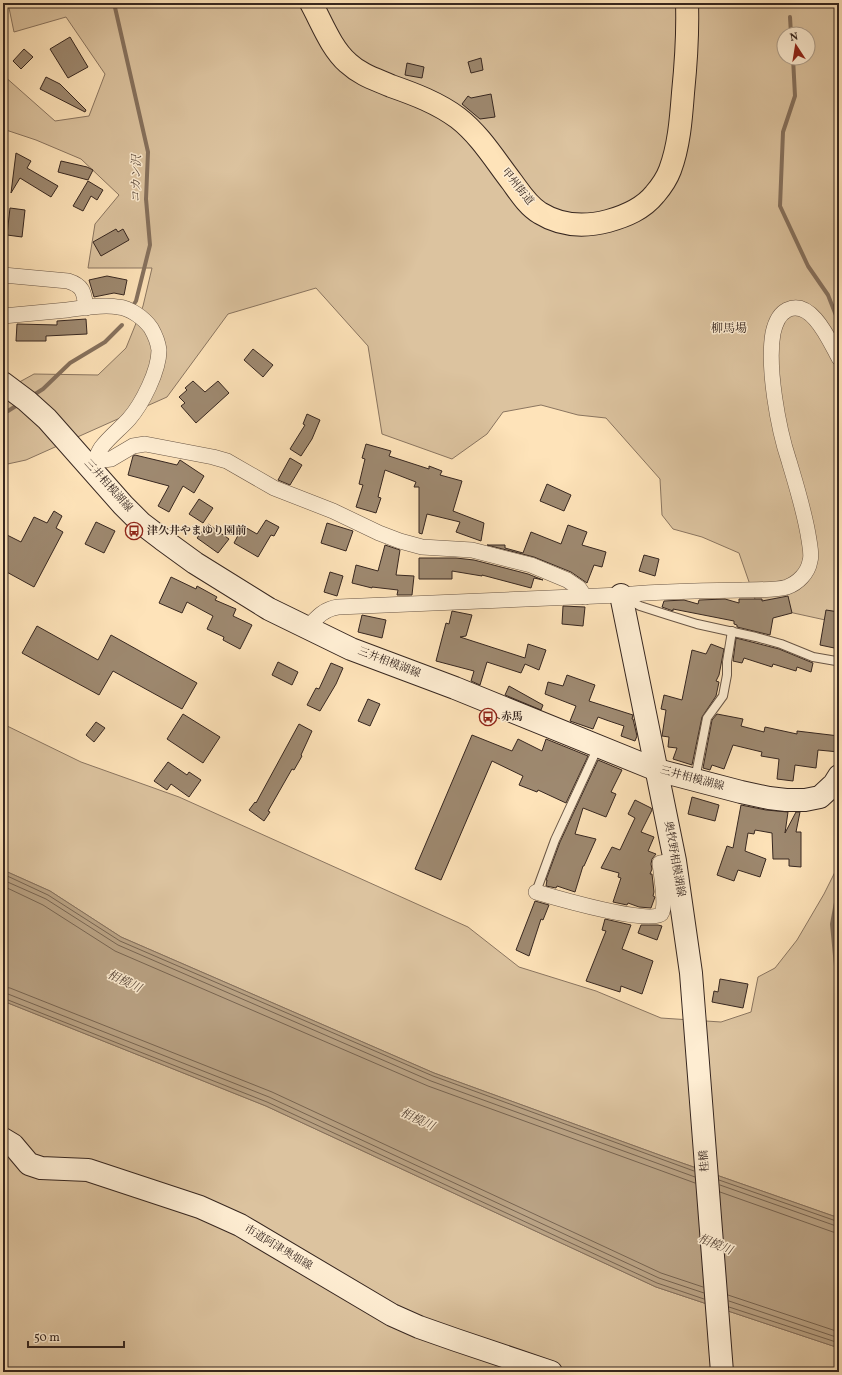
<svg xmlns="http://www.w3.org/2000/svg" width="842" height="1375" viewBox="0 0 842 1375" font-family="Vollkorn,'Noto Serif JP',serif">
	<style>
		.green { fill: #dcc39f; stroke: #8a7560; fill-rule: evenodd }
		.water { fill: #baa385; stroke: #86715d }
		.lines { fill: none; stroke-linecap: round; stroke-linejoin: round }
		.shore { stroke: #786552; stroke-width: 1 }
		.stream { stroke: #86715d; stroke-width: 4 }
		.building { fill: #9e8970; stroke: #372720 }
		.lane-casing { stroke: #695646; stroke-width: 10 }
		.street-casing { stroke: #695646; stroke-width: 16 }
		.secondary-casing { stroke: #372720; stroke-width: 24 }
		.highway-casing { stroke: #372720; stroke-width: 24 }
		.lane { stroke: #feedd2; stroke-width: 8 }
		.street { stroke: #feedd2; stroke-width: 15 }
		.secondary { stroke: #feedd2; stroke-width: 22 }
		.highway { stroke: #fee3b9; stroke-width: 22 }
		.labels { text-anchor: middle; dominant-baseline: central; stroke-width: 3; stroke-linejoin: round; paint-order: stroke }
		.street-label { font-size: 11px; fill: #372720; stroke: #feedd2 }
		.poi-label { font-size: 11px; font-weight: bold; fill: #372720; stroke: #feedd2; text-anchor: start }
		.water-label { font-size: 12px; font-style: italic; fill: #5e4c3e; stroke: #feedd2 }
		.neighbourhood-label { font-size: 12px; fill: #372720; stroke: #feedd2 }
	</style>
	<rect width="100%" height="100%" fill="#fee3b9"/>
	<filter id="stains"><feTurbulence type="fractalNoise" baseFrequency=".005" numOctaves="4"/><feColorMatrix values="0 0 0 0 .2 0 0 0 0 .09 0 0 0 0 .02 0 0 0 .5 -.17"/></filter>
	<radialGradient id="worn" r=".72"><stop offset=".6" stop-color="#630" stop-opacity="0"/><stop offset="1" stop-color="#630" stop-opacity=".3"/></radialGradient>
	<g class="green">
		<path d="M 8,3 L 839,3 L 839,623 L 757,605 L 739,553 L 702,537 L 673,529 L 662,515 L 660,479 L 606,418 L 578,415 L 541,405 L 503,412 L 487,434 L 452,459 L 382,434 L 368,346 L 316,288 L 228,314 L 167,397 L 26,460 L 3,465 L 3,391 L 34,374 L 98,375 L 126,348 L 143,306 L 152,268 L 88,268 L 95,224 L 119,195 L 81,159 L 36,140 L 3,129 L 3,75 L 55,121 L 89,116 L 105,74 L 66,17 L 14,32 ZM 784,34 L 808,34 L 808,58 L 784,58 Z"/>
		<polygon points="3,724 81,762 179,797 468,927 519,967 596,991 661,1018 721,1022 751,1012 758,977 775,968 797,940 824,894 839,864 839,1218 665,1157 434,1073 121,937 50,891 3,870"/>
		<polygon points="3,1001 266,1106 656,1287 839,1348 839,1372 3,1372"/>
	</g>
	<polygon class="water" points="3,870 50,891 121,937 434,1073 665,1157 839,1218 839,1348 656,1287 266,1106 3,1001"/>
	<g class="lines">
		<g class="shore">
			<polyline points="3,874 48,895 120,941 433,1076 694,1171"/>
			<polyline points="3,880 46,899 118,945 431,1081 695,1177"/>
			<polyline points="3,886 43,905 115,951 428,1086 695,1183"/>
			<polyline points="3,987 10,988 272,1092 661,1273 703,1287"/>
			<polyline points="3,993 8,994 269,1097 659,1278 704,1293"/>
			<polyline points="3,998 267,1102 657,1283 704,1299"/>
			<polyline points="719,1180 839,1222"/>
			<polyline points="720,1185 839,1227"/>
			<polyline points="720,1192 833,1232 839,1233"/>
			<polyline points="728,1295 839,1332"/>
			<polyline points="729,1301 839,1338"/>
			<polyline points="729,1307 839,1343"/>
		</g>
		<g class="stream">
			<polyline points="114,3 148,152 146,199 150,245 136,301 132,307"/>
			<polyline points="790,17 791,34"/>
			<polyline points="793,58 795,96 783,132 780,206 808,266 828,295 839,323"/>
			<polyline points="839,379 837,393 839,400"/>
			<polyline points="32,396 43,389 70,363 105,342 122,325"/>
			<polyline points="3,412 8,411 19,404"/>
			<polyline points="839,886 832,924 839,998"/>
		</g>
	</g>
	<g class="building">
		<polygon points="70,37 88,67 68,78 50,49"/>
		<polygon points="24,49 33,57 21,69 13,61"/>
		<polygon points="481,58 483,70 471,73 468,62"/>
		<polygon points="407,63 424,67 422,78 405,75"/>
		<polygon points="46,77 60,84 86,110 85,112 40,89"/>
		<polygon points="491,94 495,117 480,119 462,104 468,96 471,98"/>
		<polygon points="16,153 31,161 27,168 58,186 51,197 20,178 11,193"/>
		<polygon points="61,161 87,167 93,170 88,180 58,172"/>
		<polygon points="88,181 103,190 97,200 91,196 83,211 73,206"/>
		<polygon points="10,208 25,210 22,237 7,235"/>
		<polygon points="116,229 118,232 123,229 129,240 101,256 93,242"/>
		<polygon points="107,276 127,280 124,295 114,293 94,297 89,280"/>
		<polygon points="86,319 87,334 46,336 46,341 16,341 17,324 57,325 57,321"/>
		<polygon points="253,349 273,365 263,377 244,360"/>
		<polygon points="193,381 205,392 218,381 229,393 196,423 181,406 185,403 179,397 187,390 185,388"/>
		<polygon points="307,414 320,420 312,439 301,456 290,449 305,425 303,424"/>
		<polygon points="366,444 391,451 389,456 429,469 429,466 442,471 440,475 462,481 453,511 484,523 481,541 456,532 460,522 427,514 422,534 419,533 419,487 414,487 416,482 385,470 378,497 381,498 376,513 356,507 363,485 359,484 365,459 362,458"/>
		<polygon points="135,455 177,465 180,460 204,476 194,493 183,486 169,512 158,506 169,486 128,475 133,456"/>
		<polygon points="290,458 302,465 290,485 278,480"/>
		<polygon points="547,484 571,495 564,511 540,501"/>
		<polygon points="199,499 213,508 203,523 189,514"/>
		<polygon points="54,511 62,516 56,528 63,532 34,587 3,570 3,533 21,542 34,517 47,523"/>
		<polygon points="266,520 279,527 274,536 271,535 258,557 234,543 243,526 257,534"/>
		<polygon points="96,522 115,531 104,553 85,544"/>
		<polygon points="327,523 353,531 346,551 321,543"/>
		<polygon points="208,524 229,539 218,553 197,538"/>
		<polygon points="568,525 587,532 582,545 606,552 602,567 594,565 587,583 571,572 534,557 487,545 505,545 505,548 523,553 531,532 561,544"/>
		<polygon points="385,545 400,550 396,575 414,576 412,595 397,595 398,590 372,587 372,588 352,583 356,565 378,571"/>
		<polygon points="644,555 659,559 655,576 639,571"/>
		<polygon points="419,558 456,558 474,560 528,574 543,580 534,578 531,588 482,575 482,576 452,571 452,579 419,579"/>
		<polygon points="330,572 343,576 337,596 324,592"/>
		<polygon points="171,577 196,589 197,586 217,597 215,600 236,609 233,616 252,625 240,649 223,640 224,637 207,629 213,616 187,602 182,613 159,603"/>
		<polygon points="788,596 792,613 773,618 770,635 737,627 737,625 734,624 734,621 673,609 673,611 662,607 664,601 684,600 698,604 699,600 725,599 739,603 739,599 762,599 762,601"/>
		<polygon points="563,606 585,607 583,626 562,624"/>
		<polygon points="826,610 839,612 839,649 820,645"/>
		<polygon points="452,611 472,615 466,636 460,637 525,658 528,644 546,650 539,670 525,664 521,673 487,662 480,685 471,681 474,671 436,661 446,623 449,624"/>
		<polygon points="362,615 386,620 382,638 358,632"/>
		<polygon points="37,626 98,660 111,635 197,683 182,709 113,671 99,695 22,653"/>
		<polygon points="736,638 779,649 813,663 811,672 797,667 796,671 773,664 772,667 744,658 742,663 733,661"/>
		<polygon points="711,644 724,649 719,675 716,681 719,682 716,696 702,717 692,765 673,759 677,748 668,747 669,737 662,736 666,710 661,709 664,695 682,700 692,650 706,654"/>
		<polygon points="278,662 298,672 292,685 272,675"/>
		<polygon points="331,663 343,668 336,684 320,711 307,705 316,688 319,689"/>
		<polygon points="567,675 595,685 589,701 633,715 632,719 633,719 637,736 635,741 621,736 624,726 609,721 598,717 593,729 570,721 576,706 545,694 548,682 563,686"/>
		<polygon points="509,686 543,705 541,710 505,695"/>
		<polygon points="368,699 380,704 370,726 358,721"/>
		<polygon points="183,714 220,737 203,763 167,739"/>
		<polygon points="717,714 743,719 741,726 764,732 765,727 797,734 797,731 839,736 839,752 818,750 816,768 795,765 793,781 777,779 779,759 761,756 762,752 733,745 724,769 712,765 710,770 703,768 712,720"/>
		<polygon points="96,722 105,728 94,742 86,735"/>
		<polygon points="299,724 312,731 301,755 302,756 294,770 292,769 268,811 270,812 264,821 249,810 255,802 256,803"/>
		<polygon points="472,735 512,751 518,739 542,751 546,739 588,756 566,803 538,790 537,792 519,785 523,776 492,761 441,880 415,869"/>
		<polygon points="598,760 622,770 611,792 616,794 606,817 583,808 575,834 596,839 584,866 583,866 575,892 557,886 556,888 546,886 547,880 546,880 560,842"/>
		<polygon points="168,762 187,775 189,772 201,780 189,797 171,784 167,790 154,781"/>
		<polygon points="692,797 719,805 715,821 688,814"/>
		<polygon points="635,800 651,808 652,810 641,832 654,837 648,851 656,854 652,859 651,864 652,869 650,874 652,874 654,892 653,896 655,897 651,908 639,907 628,903 627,905 613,902 621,878 618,877 619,873 601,868 612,847 620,850 635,818 628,814"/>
		<polygon points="741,805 766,810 788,812 785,833 796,812 800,812 796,832 801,832 801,867 789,866 789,859 773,859 772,833 755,830 754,834 748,833 745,851 766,859 760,877 738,870 734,881 717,875 727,846 733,848"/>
		<polygon points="535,901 549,905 543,920 541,919 529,956 516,950"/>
		<polygon points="605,919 631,925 622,949 653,961 642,994 621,986 620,992 586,981 606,931 602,930"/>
		<polygon points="641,925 658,925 662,926 657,940 638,933"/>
		<polygon points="720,979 748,984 743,1008 712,1002 714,991 718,992"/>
	</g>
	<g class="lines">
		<defs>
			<g id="lane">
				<polyline points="625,598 640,606 668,615 697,624 756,637 781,644 813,657 836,661"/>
				<polyline points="695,779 707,718 723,696 727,675 727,662 732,631"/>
				<polyline points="536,892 555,840 598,747"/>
			</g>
			<g id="street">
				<path d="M 3,275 L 68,281 C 84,286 84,293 86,308"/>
				<path d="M 3,316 C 24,314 45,312 67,310 C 83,308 102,304 118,307 C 130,308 144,318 151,328 C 155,335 158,342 159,350 C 159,371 142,404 129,419 C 120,429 109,437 101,448 C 97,454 96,460 91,466"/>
				<polyline points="95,461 111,459 133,446 145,444 213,457 227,461 274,488 333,511 379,533 400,541 422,547 472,550 531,565 567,580 579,588 585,597"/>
				<path d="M 307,628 C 317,617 324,609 338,607 L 621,595 C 661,591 701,591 742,590 C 755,589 775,591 787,587 C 798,583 808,573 810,561 C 812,555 810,547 809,540 C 805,513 797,488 789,461 C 778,428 767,367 773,333 C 775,324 779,314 787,310 C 812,298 830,342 839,358"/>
				<path d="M 536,892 C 553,897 652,926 661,914 C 667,907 661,873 660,863 L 675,861"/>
			</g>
			<g id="secondary">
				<polyline points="3,383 27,401 47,419 123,505 141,523 162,539 195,563 269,609 351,649 455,688 657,770 741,792 769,798 786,800 805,800 820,797 834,784 839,776"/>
				<polyline points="621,595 675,861 691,973 722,1372"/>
				<polyline points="3,1139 13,1145 29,1164 41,1168 88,1170 200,1207 240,1225 392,1315 419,1327 456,1340 551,1372"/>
			</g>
			<path id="highway" d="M 311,3 C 322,23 331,48 348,63 C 361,75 375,79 391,86 C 414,94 438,103 458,118 C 480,135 495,160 512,182 C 520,193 528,206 540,213 C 561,226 585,227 608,221 C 626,216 643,209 655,194 C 661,187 667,178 670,170 C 679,146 681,119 683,93 C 686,63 688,33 687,3"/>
		</defs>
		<use href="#lane" class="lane-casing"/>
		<use href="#street" class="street-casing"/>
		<use href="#secondary" class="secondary-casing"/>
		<use href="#highway" class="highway-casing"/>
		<use href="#lane" class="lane"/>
		<use href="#street" class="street"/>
		<use href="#secondary" class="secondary"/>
		<use href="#highway" class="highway"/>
	</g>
	<defs>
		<symbol id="bus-ring" viewBox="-11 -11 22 22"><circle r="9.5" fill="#feedd2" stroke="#8f2418" stroke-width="1.5"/><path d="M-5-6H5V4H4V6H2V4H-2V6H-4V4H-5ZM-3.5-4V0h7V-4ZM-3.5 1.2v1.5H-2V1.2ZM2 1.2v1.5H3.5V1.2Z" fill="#8f2418"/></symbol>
	</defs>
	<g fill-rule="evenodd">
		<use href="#bus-ring" x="124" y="521" width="20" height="20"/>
		<use href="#bus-ring" x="478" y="707" width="20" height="20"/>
	</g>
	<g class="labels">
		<g class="street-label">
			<text transform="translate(517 187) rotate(51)">甲州街道</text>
			<text transform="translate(108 486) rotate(48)">三井相模湖線</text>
			<text transform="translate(389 663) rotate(21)">三井相模湖線</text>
			<text transform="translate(692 779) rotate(15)">三井相模湖線</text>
			<text transform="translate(674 859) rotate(80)">奥牧野相模湖線</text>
			<text transform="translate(705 1161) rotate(-94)">桂橋</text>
			<text transform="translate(278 1248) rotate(31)">市道阿津奥畑線</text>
		</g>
		<g class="poi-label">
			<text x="147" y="531">津久井やまゆり園前</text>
			<text x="501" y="717">赤馬</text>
		</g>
		<g class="water-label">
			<text transform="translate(137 179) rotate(-89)">コカン沢</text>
			<text transform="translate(124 982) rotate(25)">相模川</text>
			<text transform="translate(417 1120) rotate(25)">相模川</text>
			<text transform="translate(715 1245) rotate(22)">相模川</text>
		</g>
		<g class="neighbourhood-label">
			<text x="729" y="329">柳馬場</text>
		</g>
	</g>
	<rect width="842" height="1375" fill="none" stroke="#fee3b9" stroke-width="16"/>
	<rect x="4" y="4" width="834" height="1367" fill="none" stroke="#372720" stroke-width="2"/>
	<rect x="8" y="8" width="826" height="1359" fill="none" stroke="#372720"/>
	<g transform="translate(796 46) rotate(348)"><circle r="19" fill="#feedd2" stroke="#ae9e8b"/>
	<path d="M0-3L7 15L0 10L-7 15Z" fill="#8f2418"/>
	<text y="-6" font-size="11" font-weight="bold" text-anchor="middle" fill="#372720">N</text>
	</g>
	<path d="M28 1341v6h96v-6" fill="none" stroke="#372720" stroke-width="2"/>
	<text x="34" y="1341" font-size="12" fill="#372720" stroke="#feedd2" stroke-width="3" paint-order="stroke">50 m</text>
	<rect width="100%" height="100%" filter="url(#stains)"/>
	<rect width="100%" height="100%" fill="url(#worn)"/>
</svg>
